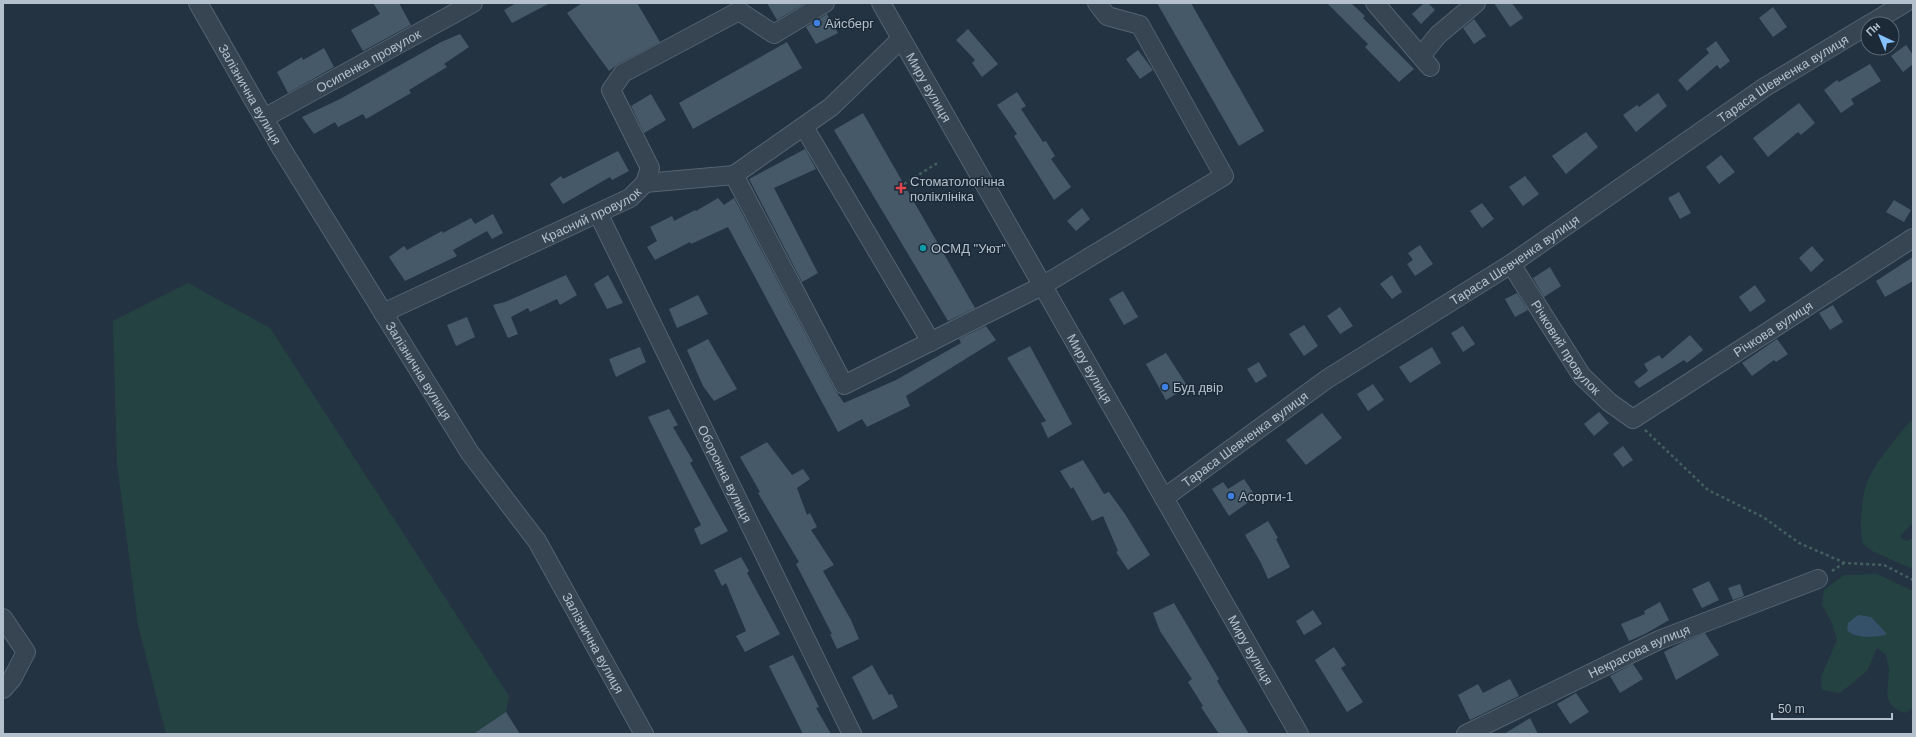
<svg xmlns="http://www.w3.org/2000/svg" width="1916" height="737" viewBox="0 0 1916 737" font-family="Helvetica,sans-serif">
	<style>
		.green { fill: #254243 }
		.water { fill: #35516a }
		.building { fill: #465969 }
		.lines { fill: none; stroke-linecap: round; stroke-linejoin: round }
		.minor-casing { stroke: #55636f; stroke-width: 20 }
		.path { stroke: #435f5f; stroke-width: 2.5; stroke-dasharray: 3 3; stroke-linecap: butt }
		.minor { stroke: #374552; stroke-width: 18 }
		.shop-dot { fill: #3f7fe0; stroke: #1c2a37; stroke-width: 1.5 }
		.health-dot { fill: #e0444e; stroke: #1c2a37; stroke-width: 1.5 }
		.culture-dot { fill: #0f9aa8; stroke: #1c2a37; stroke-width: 1.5 }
		.labels { text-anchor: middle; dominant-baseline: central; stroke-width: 3; stroke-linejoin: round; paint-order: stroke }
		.poi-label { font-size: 13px; fill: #b4c0cc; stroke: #1c2a37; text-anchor: start }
		.street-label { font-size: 13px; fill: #b4c0cc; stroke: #1c2a37 }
	</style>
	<rect width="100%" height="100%" fill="#233342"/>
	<g class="green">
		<polygon points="188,283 270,328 509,696 506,712 473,734 166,734 138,625 117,464 113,321"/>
		<path d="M 1913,419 L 1913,522 L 1900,537 L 1906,541 L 1913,538 L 1913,569 L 1874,552 L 1863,544 C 1859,525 1861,495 1869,478 C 1877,461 1900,432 1913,419 Z"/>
		<path d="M 1877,574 L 1913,591 L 1913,708 L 1905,713 C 1882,705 1888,692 1889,673 C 1889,667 1887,660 1886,654 L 1877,648 L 1867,671 L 1840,693 L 1822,690 L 1821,677 L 1837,640 L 1832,623 L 1822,605 L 1824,590 L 1844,575 Z"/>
	</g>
	<path class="water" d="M 1858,615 L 1871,617 L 1887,634 C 1876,638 1855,639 1847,630 L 1848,623 Z"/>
	<g class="building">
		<polygon points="373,3 399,3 411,25 363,51 351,30 380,14"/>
		<polygon points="516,3 550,3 512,23 504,10"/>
		<polygon points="582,3 637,3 660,42 618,64 609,71 567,13"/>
		<polygon points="767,3 805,3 777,20"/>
		<polygon points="1157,3 1191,3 1264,131 1239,146"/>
		<polygon points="1327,3 1351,3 1365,16 1363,18 1414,69 1399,82 1365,47 1368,44"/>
		<polygon points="1424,3 1428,3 1435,10 1421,24 1412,14"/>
		<polygon points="1494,3 1512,3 1523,18 1510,27"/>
		<polygon points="1773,7 1787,27 1773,37 1759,18"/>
		<polygon points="827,14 838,33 816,44 806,27"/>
		<polygon points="1474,19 1486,36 1474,44 1463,28"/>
		<polygon points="968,29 998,64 982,77 972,63 975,60 956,40"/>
		<polygon points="460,34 469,47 444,64 447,67 409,90 411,93 366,119 363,114 338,127 335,122 314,134 302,117 340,99 441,42"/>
		<polygon points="1716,41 1730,61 1720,69 1717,65 1687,91 1678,80 1709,53 1706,49"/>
		<polygon points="787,42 802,68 693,129 679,103"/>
		<polygon points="1906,45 1913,55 1913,64 1903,72 1891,56"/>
		<polygon points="324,48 334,67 288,93 277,72 302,57 303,60"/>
		<polygon points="1138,50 1153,70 1140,79 1126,59"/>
		<polygon points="1870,64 1881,81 1851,99 1854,104 1841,113 1824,90 1837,80 1839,82"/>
		<polygon points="1017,92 1026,106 1021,109 1043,142 1046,141 1055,156 1051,159 1071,187 1054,200 1014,136 1017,134 997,105"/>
		<polygon points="1658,93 1667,106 1636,132 1623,115 1637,105 1639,107"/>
		<polygon points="651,94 666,120 644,133 631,106"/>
		<polygon points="1799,103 1815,123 1801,135 1798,132 1768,157 1753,138"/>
		<polygon points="863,113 975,308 948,321 834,130"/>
		<polygon points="1586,132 1598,147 1566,174 1552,156"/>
		<polygon points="805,149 816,169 774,188 818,273 802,282 749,179"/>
		<polygon points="618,151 629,171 612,180 610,177 563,204 550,184 561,176 563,179"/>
		<polygon points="1721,155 1735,172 1719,184 1706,167"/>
		<polygon points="1525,176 1539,194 1523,206 1509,187"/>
		<polygon points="1679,192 1691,213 1680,219 1668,198"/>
		<polygon points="718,198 724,205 734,198 835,390 844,403 896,380 961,343 959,339 986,326 996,340 906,396 910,406 867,427 862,419 838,432 728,227 691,244 690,242 655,260 647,247 657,241 650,227 672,216 674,221 695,210 696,211"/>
		<polygon points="1894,200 1911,210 1904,222 1886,212"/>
		<polygon points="1482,203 1494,219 1482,228 1470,211"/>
		<polygon points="1082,208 1090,219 1076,231 1067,221"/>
		<polygon points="493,214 503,233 492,239 487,231 453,250 457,256 405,281 389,257 404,246 407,250 442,231 443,233 471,218 475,224"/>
		<polygon points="1420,245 1433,264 1415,276 1407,264 1413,260 1408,253"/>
		<polygon points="1812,246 1824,260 1811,272 1799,258"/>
		<polygon points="1913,257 1913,281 1885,297 1876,281"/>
		<polygon points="1550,267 1561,286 1544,297 1533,278"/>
		<polygon points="566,275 577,295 560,305 557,299 530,312 528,308 511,317 518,334 508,338 493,305 505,302"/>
		<polygon points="608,275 623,303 607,309 594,284"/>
		<polygon points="1392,275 1402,292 1392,299 1380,284"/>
		<polygon points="1755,285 1766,301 1750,312 1739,297"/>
		<polygon points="1123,291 1138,317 1124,325 1109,299"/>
		<polygon points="1517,293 1528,310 1515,317 1505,299"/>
		<polygon points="698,295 708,314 677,328 669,309"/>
		<polygon points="1833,305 1843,322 1830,330 1819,313"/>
		<polygon points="1340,307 1353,326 1340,334 1327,316"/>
		<polygon points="467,317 475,337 456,346 447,325"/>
		<polygon points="1304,325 1318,346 1304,356 1289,334"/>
		<polygon points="1463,326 1475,344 1463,352 1451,333"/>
		<polygon points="1690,335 1703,350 1687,363 1684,360 1639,388 1634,382 1648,371 1644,364 1659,355 1662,359"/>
		<polygon points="708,339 737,389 714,401 703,386 687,350"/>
		<polygon points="1777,339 1788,354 1776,362 1774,360 1752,376 1742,363"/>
		<polygon points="1030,346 1072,424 1048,438 1041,423 1046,421 1007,358"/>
		<polygon points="640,347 646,362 616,377 609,359"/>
		<polygon points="1432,347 1441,363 1410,383 1399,367"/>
		<polygon points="1166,353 1188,387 1166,400 1146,364"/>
		<polygon points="1259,362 1267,376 1256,383 1247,369"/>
		<polygon points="1373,384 1384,400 1368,411 1357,394"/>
		<polygon points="669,409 678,425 673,427 693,461 690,463 728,531 701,545 694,529 701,525 648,417"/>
		<polygon points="1599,412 1609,423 1594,436 1584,424"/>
		<polygon points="1322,413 1342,438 1306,465 1286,440"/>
		<polygon points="767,442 792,475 803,469 810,479 797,488 807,515 810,513 817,527 811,530 834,565 823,571 851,620 859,639 837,649 830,634 832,634 796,564 799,562 758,493 760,492 740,457"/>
		<polygon points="1623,446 1633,460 1623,467 1613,454"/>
		<polygon points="1083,460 1104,494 1109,492 1125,514 1150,555 1128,570 1116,552 1118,551 1103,516 1092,521 1073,487 1071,489 1060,471"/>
		<polygon points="1244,479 1256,497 1229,516 1212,489 1223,482 1228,489"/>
		<polygon points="1268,521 1278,538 1276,539 1290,567 1268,579 1261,563 1245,535"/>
		<polygon points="741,557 749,571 747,573 780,634 745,652 736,636 746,631 726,583 722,586 714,570"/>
		<polygon points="1709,581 1719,600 1702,608 1692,589"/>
		<polygon points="1740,584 1744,596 1733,600 1728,588"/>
		<polygon points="1660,602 1669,620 1645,634 1629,641 1621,624 1645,614 1644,611"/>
		<polygon points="1174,603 1219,679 1217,681 1249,734 1219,734 1201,707 1203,706 1188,682 1192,679 1160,631 1153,613"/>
		<polygon points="1313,610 1322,624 1304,635 1296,621"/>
		<polygon points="1705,633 1719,655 1676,680 1664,652 1681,643"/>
		<polygon points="1334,647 1346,665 1341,668 1363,702 1347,712 1315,660"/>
		<polygon points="793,655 819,707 816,708 831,734 803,734 769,666"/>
		<polygon points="1633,664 1643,679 1620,693 1610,676"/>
		<polygon points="872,665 889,695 892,694 898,707 873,720 852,677"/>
		<polygon points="1510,679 1519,696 1470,720 1458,695 1478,684 1483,693"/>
		<polygon points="1576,693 1589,712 1570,724 1557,704"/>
		<polygon points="506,712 520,734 473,734"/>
		<polygon points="1530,718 1538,734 1504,734"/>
	</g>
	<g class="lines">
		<defs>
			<g id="minor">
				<path id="s1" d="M 198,3 L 280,146 L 470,453 L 537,541 L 644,734"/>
				<path id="s2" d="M 881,3 L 1299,734"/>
				<polyline points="1375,3 1430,67"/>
				<polyline points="1870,24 1905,3"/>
				<polyline points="1421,56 1438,35 1476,3"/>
				<path id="s3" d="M 264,118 L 473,3"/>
				<polyline points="804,127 931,342"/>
				<polyline points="734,175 844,385 1042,286 1224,176 1140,25 1107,16 1097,3"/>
				<polyline points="645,183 734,175 831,107 901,39"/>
				<path id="s4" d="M 598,213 L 852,734"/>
				<path id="s5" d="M 1511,264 L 1582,376 L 1609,402 L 1633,419 L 1913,238"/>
				<path id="s6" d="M 383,313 L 630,198 L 645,183 L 650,168 L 611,90 L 623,73 L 739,11 L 774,34 L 825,3"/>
				<path id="s7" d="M 1164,498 L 1327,379 L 1511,264 L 1765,87 L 1868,25"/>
				<polyline points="3,618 26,652 12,679 3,689"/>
				<path id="s8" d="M 1466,734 L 1659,640 L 1818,579"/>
			</g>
		</defs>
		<use href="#minor" class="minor-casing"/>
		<g class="path">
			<polyline points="904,184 939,162"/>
			<polyline points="1645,430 1708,490 1763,517 1799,543 1845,563 1884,565 1913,580"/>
			<polyline points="1832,571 1844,563"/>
		</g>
		<use href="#minor" class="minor"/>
	</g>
	<g class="shop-dot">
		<circle cx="817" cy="23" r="4"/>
		<circle cx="1165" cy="387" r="4"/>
		<circle cx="1231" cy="496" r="4"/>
	</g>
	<path class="health-dot" d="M899 182h4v4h4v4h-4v4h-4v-4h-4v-4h4z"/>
	<circle class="culture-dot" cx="923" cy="248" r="4"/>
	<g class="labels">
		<g class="poi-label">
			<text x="825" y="23">Айсберг</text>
			<text x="910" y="181">Стоматологічна<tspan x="910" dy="15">поліклініка</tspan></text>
			<text x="931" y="248">ОСМД "Уют"</text>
			<text x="1173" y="387">Буд двір</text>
			<text x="1239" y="496">Асорти-1</text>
		</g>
		<g class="street-label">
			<text stroke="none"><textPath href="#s3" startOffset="119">Осипенка провулок</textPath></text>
			<text stroke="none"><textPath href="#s7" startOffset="748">Тараса Шевченка вулиця</textPath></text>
			<text stroke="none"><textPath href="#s2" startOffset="97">Миру вулиця</textPath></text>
			<text stroke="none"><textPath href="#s1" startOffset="105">Залізнична вулиця</textPath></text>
			<text stroke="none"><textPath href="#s6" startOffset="230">Красний провулок</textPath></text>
			<text stroke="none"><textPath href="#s7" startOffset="424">Тараса Шевченка вулиця</textPath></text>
			<text stroke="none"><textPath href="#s5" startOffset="366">Річкова вулиця</textPath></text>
			<text stroke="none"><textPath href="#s5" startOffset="100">Річковий провулок</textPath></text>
			<text stroke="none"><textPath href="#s2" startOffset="421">Миру вулиця</textPath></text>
			<text stroke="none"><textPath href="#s1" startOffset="429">Залізнична вулиця</textPath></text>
			<text stroke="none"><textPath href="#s7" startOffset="100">Тараса Шевченка вулиця</textPath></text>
			<text stroke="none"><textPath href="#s4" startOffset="290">Оборонна вулиця</textPath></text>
			<text stroke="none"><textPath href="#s1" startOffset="753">Залізнична вулиця</textPath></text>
			<text stroke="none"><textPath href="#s2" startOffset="745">Миру вулиця</textPath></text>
			<text stroke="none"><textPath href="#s8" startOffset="192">Некрасова вулиця</textPath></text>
		</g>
	</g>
	<rect width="1916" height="737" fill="none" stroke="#b4c0cc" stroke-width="8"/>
	<g transform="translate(1880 36) rotate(316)"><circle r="19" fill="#1c2a37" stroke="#596673"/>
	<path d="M0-3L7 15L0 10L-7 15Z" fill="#86c1ff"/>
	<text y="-6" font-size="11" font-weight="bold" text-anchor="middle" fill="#b4c0cc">Пн</text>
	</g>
	<path d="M1772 713v6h120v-6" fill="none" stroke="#b4c0cc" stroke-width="2"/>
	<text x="1778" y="713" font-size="12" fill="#b4c0cc" stroke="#1c2a37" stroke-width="3" paint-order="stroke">50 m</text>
</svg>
